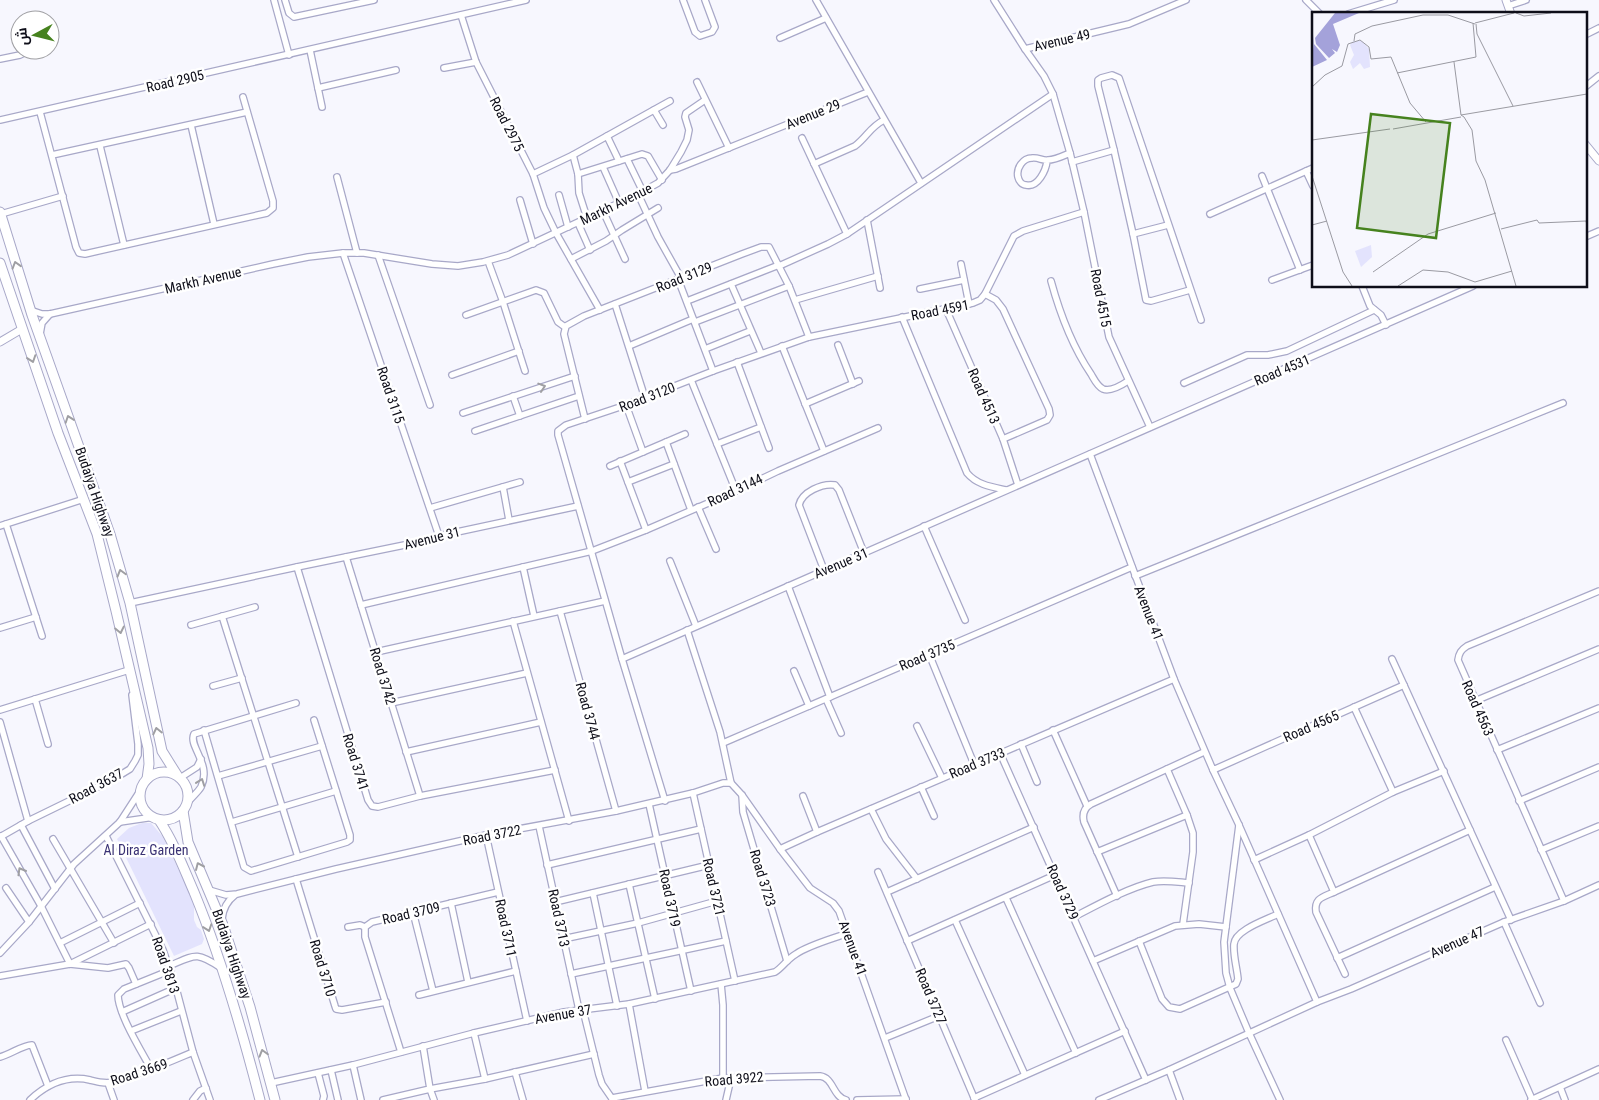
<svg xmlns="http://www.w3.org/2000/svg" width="1599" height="1100" viewBox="0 0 1599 1100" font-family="'Roboto Condensed',Cairo,sans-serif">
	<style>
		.garden { fill: #e3e3fd }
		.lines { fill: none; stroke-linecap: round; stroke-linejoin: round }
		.minor-casing { stroke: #a8a8c8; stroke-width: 8 }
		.tertiary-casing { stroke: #a8a8c8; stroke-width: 9 }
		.primary-casing { stroke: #a8a8c8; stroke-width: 11 }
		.minor { stroke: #fff; stroke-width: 5.5 }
		.tertiary { stroke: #fff; stroke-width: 7 }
		.primary { stroke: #fff; stroke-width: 9 }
		.oneway { stroke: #9f9fa3 }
		.labels { text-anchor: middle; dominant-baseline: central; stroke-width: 5; stroke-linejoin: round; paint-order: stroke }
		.street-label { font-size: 14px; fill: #0e0e19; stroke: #fff }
		.park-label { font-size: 14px; fill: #3a3274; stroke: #fff }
		.inset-road { fill: none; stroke: #9a9aa2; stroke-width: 1 }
		.view { fill: #46821e; fill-opacity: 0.15; stroke: #46821e; stroke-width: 2.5 }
		.inset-edge { fill: none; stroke: #0e0e19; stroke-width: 2.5 }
	</style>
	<rect width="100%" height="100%" fill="#f7f7fe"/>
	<polygon class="garden" points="142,823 151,823 163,837 194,902 194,920 197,927 201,930 204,939 202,944 174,956 117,839 129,828"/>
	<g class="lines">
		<defs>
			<g id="minor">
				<polyline points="274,0 289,55"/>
				<polyline points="285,0 289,13 294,17 374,0"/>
				<polyline points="683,0 695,32 700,36 712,32 715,27 705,0"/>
				<polyline points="816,0 921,183"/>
				<polyline points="994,0 1025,49 1044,76 1053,94 1070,153 1084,212 1109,337 1150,427"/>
				<polyline points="1306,0 1320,14"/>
				<polyline points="1508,6 1526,0"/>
				<polyline points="1348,14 1394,0"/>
				<polyline points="461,15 476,62 533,174 544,208 556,233 600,310"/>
				<polyline points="1585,35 1599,28"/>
				<polyline points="780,38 826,18"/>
				<polyline points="1025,49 1129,24 1186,0"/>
				<polyline points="310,50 322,107"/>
				<polyline points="0,59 20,55 28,51"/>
				<polyline points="444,68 476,62"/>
				<polyline points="697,82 729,148"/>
				<polyline points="1585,87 1599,76"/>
				<polyline points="318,88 396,70"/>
				<polyline points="654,110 663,125"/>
				<polyline points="40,112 76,247 79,253 85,254 267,213 273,208 273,201 243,97"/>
				<polyline points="0,120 526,0"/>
				<polyline points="191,125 214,224"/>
				<polyline points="607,136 619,161"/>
				<polyline points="802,138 847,234"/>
				<polyline points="100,146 124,245"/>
				<polyline points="52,155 247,112"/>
				<polyline points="573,155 578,174 579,193 587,218"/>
				<polyline points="627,159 643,192"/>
				<path d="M 1047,161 C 1046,170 1038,188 1026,185 C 1022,185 1019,181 1018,177 C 1016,168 1023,158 1032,158 C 1038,157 1043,161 1048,160 C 1055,160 1063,156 1070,153"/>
				<polyline points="1072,162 1114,150"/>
				<path d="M 814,164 L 855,146 C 867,137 870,127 884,120"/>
				<polyline points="603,167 619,203"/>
				<polyline points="670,170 676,169 868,92"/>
				<polyline points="1306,171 1313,186"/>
				<polyline points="533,174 573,155 670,101"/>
				<polyline points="578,174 642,154 648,156 662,180"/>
				<polyline points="1262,176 1300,270"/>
				<polyline points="337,177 357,253"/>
				<polyline points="638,194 658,237 681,278"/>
				<polyline points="559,195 568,227"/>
				<polyline points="520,200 533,244"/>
				<polyline points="603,211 625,259"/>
				<polyline points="1,214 63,196"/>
				<polyline points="1210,214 1313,168"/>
				<polyline points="867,220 880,288"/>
				<polyline points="578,223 590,250"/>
				<polyline points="1133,234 1168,225"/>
				<polyline points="1585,237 1599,231"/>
				<polyline points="343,253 439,536"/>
				<polyline points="378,255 430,405"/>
				<polyline points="571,259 606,241 622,230 658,208"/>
				<polyline points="488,261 503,302 525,371"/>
				<polyline points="961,264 969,304"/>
				<polyline points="779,266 828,244 847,234 1053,94"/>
				<polyline points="678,279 713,371"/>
				<polyline points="1272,280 1313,265"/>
				<path d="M 1051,281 C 1060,314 1072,346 1091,374 C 1094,379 1097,386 1103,389 C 1111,392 1122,385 1128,381"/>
				<polyline points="731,284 761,353"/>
				<polyline points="1362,286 1370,306 1381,315 1386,325"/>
				<polyline points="920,289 964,280"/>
				<polyline points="1190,290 1151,301 1146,300 1133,234 1114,150 1098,86 1098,80 1101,78 1112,75 1119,78 1201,320"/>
				<polyline points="985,294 996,300 1003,309 1049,409 1050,415 1047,420 1003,439"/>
				<polyline points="795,300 878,276"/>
				<polyline points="687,301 779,265"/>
				<polyline points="615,304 645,398"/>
				<polyline points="946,309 1003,439 1018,485"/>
				<polyline points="30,310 42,314 50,314 273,264 308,257 343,253 364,253 432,264 458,266 483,262 508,255 638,194 658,183 670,170 681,152 687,140 689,130 685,117 686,113 705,100"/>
				<polyline points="466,315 536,290 544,293 558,322 565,327"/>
				<path d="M 902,317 L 967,473 C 977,485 992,487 1006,490"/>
				<polyline points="695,322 789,286"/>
				<polyline points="40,334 42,323 50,314"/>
				<polyline points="838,345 853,384"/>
				<polyline points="629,346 693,319"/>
				<polyline points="782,346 824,451"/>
				<polyline points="705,349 750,331"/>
				<polyline points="737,362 769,448"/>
				<polyline points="452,375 519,351"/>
				<polyline points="691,380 736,491"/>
				<polyline points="1184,383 1247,355 1268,355 1287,351 1374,310"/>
				<polyline points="513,396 520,416"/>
				<polyline points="805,404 859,381"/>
				<polyline points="626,405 643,452"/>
				<polyline points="463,413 575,376"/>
				<polyline points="585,419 564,334 566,326 584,316 742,254 761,247 769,247 789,286 809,337"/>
				<polyline points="475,431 579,396"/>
				<polyline points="666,442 691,510"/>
				<polyline points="717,444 761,427"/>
				<polyline points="1090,454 1174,679 1213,770 1404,685"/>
				<polyline points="620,461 646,530"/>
				<polyline points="610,466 685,434"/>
				<polyline points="628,482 674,464"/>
				<polyline points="503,487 509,520"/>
				<polyline points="698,507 716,549"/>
				<polyline points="430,508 520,482"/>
				<polyline points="6,524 42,636"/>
				<polyline points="0,526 84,499"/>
				<polyline points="924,526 965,620"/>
				<polyline points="346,557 420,796"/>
				<polyline points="670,561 696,626"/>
				<polyline points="297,567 368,800 372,806 378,807 420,796 555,770"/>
				<polyline points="523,567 534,616"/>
				<path d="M 824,570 L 799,505 C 802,492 822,483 835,485 L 839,490 L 864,553"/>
				<polyline points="1135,576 1563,403"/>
				<polyline points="788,586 830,697"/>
				<polyline points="130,603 297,567 424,541 443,535 578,506"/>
				<polyline points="361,605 592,551 646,530 736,491 778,471 878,428"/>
				<polyline points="560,611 616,811"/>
				<polyline points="222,616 298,857"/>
				<polyline points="513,621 569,821"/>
				<polyline points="191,625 255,607"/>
				<polyline points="0,628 36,617"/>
				<polyline points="687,630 720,732 731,783"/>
				<polyline points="376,652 605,601"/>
				<polyline points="929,654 974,764"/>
				<polyline points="622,659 1473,286"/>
				<polyline points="1392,659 1511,920"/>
				<polyline points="794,671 809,706"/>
				<polyline points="213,686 242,678"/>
				<polyline points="35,699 48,744"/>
				<polyline points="826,699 841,733"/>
				<polyline points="1475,701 1599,649"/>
				<polyline points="391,703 527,673"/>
				<polyline points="1354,707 1393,792"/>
				<polyline points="0,710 129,670 130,674"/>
				<polyline points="0,722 28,821"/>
				<polyline points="917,726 942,778"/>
				<polyline points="204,730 244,867 251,871 347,842 350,840 350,835 314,720"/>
				<polyline points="1053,730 1087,806"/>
				<polyline points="723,743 1132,567"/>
				<polyline points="1021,744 1037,782"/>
				<polyline points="1497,750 1599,708"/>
				<polyline points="406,752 541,722"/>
				<polyline points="1000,753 1146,1080"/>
				<polyline points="1167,769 1187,815 1193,833 1193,852 1183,924"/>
				<polyline points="1213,770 1239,825 1317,1002"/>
				<polyline points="218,776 322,746"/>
				<polyline points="180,778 197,767 201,759"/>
				<polyline points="921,787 934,816"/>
				<polyline points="693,793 735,981"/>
				<polyline points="742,795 743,812 787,961"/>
				<polyline points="803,796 817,832"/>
				<polyline points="665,801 622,659 558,435 558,431 566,425 626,405 713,371 809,337 973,303 980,300 985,294 1014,236 1023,231 1084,212"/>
				<polyline points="1519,801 1599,767"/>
				<path d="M 188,802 C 192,797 198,792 201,787 C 212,764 188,746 194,734 L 296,703"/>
				<polyline points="649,804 691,991"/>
				<polyline points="871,809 886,839 917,879"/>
				<polyline points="120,822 154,817"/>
				<polyline points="232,822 336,791"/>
				<polyline points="21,825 55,889"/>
				<polyline points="1239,825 1224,942 1226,973 1230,988 1249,1033 1280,1100"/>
				<polyline points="539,826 579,1010"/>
				<polyline points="486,835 527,1021"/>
				<path d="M 1309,835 L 1334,892 C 1323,897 1314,898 1316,912 L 1345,974"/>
				<polyline points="1,836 41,906 70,964"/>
				<polyline points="106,836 163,950 176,988 193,1052 210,1100"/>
				<polyline points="0,837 28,821 112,780 130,769 135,761 138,755 138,744 132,695"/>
				<polyline points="53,839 114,943"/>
				<polyline points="780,849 817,832 1174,679"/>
				<polyline points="1541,850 1599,826"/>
				<polyline points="1097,852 1187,815"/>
				<polyline points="1254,860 1309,835 1393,792 1444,771"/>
				<polyline points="547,865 701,829"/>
				<polyline points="878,872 975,1100"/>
				<polyline points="296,879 335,1006 336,1009 342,1010 386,1002"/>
				<polyline points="629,884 655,999"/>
				<polyline points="6,888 29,922"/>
				<polyline points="209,890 226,895 237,894 336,869 486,835 616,811 693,793 723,783 731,783 742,795 780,849 810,888 833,903 839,911 906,1100"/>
				<polyline points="887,892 1034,827"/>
				<polyline points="1334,892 1470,830"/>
				<polyline points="593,893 617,1006"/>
				<path d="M 1117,896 L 1084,822 C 1082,814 1084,808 1091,804 L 1204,752"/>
				<polyline points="1006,898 1076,1053"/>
				<path d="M 1564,901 L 1458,660 C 1459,653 1461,650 1467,646 L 1599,591"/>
				<polyline points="555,902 709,865"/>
				<polyline points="451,903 468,982"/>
				<polyline points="413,912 433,991"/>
				<path d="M 1074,917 C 1097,905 1128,888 1153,882 C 1165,880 1177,882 1189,883"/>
				<path d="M 222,919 C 223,908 227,901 235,895"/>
				<polyline points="955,920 1025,1075"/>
				<polyline points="1504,922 1540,1003"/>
				<polyline points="348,927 360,925 365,927"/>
				<polyline points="563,939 638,923 717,901"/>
				<polyline points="907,941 1055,875"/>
				<path d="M 1139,941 L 1162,999 L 1169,1007 L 1180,1009 L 1236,984 L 1238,979 C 1237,968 1233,955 1234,944 C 1235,930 1266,920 1278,914"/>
				<polyline points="60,943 140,903"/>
				<polyline points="0,953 29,922 74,864 120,822 142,788"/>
				<polyline points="1337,958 1495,887"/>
				<polyline points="1093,961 1175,926 1199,924 1226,927"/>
				<polyline points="70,964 108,968 126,964 129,968 136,984"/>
				<path d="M 169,966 C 195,955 196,951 221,968"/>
				<polyline points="571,974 726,941"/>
				<polyline points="0,976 70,964 151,924"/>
				<polyline points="721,984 723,1005 723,1078"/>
				<polyline points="419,995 516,971"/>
				<polyline points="629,1004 645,1091"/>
				<polyline points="583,1010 599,1075 602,1084 613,1100"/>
				<polyline points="122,1012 176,988"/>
				<polyline points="131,1031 181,1011"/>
				<polyline points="474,1033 485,1079"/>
				<polyline points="885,1038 939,1016"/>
				<polyline points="1506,1040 1532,1099"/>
				<polyline points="401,1052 365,937 365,927 372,922 498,892"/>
				<path d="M 0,1057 C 9,1055 25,1044 32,1045 L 48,1086"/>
				<polyline points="353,1065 361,1100"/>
				<path d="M 151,1069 C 142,1052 118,1014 118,995 L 124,989 L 171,970"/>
				<polyline points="331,1070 338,1100"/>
				<polyline points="1169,1070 1180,1100"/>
				<polyline points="515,1072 523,1100"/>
				<polyline points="318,1073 324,1096 323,1100"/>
				<polyline points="108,1083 114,1100"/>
				<path d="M 271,1083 L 353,1065 L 474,1033 L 564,1012 L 629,1004 L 775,972 C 783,967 787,959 796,954 C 809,945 832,939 848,933"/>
				<polyline points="1560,1087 1565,1100"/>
				<path d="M 612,1098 L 723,1078 L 820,1076 C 834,1078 832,1096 846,1100"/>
				<polyline points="974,1098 1125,1031"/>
				<path d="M 30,1100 C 47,1084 67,1075 90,1080 C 98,1082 105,1084 113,1082 C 140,1075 167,1063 193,1052"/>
				<polyline points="193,1100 200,1091 206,1088"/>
				<polyline points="383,1100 430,1089 423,1046"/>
				<polyline points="434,1100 430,1089 485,1079 594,1054"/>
				<polyline points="726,1100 731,1078"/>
				<polyline points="857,1100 906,1099"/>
				<polyline points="1099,1100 1169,1070 1317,1002 1351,989 1504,922 1564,901 1599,885"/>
				<polyline points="1531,1100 1599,1069"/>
			</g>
			<g id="tertiary">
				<polyline points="1506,0 1511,14"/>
				<polyline points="1585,144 1599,161"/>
				<polyline points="0,342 22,329"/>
			</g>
			<g id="primary">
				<polyline points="0,212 32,315 110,534 130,603 162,751 177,775"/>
				<polyline points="0,263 58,433 97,534 116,611 148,748 149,764 147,779"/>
				<circle cx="164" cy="796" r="24"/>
				<polyline points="183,811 188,842 223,925 250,1007 275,1100"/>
				<path d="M 159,820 C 174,842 183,867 194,892 C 222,960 242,1030 260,1100"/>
			</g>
		</defs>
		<use href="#minor" class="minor-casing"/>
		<use href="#tertiary" class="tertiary-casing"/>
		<use href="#primary" class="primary-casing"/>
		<use href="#minor" class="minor"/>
		<use href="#tertiary" class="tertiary"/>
		<use href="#primary" class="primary"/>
	</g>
	<defs><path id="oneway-chevron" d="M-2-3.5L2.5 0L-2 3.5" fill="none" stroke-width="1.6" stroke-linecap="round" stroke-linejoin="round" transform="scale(1.25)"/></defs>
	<g class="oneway">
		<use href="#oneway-chevron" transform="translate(16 265) rotate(-107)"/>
		<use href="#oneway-chevron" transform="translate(32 359) rotate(71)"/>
		<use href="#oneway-chevron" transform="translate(542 387) rotate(-18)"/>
		<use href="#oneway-chevron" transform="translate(69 419) rotate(-109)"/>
		<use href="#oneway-chevron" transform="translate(121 573) rotate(-106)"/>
		<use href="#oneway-chevron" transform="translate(120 630) rotate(78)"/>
		<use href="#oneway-chevron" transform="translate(157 731) rotate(-103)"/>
		<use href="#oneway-chevron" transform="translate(201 782) rotate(-70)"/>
		<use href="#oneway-chevron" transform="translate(199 866) rotate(-114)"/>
		<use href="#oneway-chevron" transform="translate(21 871) rotate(-120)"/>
		<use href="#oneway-chevron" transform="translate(208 928) rotate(71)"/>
		<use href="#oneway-chevron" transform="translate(263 1053) rotate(-106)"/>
	</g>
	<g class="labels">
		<g class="street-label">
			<text transform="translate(1062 40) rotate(-13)">Avenue 49</text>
			<text transform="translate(175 81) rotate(-13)">Road 2905</text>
			<text transform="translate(813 114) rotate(-22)">Avenue 29</text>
			<text transform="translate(507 124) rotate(63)">Road 2975</text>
			<text transform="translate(616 204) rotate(-26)">Markh Avenue</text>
			<text transform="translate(684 277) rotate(-22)">Road 3129</text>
			<text transform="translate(203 280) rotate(-13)">Markh Avenue</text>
			<text transform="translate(1101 298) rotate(79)">Road 4515</text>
			<text transform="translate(940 310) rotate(-11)">Road 4591</text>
			<text transform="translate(1282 370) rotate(-23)">Road 4531</text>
			<text transform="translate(391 395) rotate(71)">Road 3115</text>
			<text transform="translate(984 396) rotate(66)">Road 4513</text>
			<text transform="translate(647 397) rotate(-21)">Road 3120</text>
			<text transform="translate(735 490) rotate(-25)">Road 3144</text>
			<text transform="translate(95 492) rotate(71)">Budaiya Highway</text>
			<text transform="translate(432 538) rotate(-14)">Avenue 31</text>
			<text transform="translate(841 563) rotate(-23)">Avenue 31</text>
			<text transform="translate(1149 613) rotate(69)">Avenue 41</text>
			<text transform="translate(927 655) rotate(-23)">Road 3735</text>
			<text transform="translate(383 676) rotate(73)">Road 3742</text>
			<text transform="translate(1478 708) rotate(66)">Road 4563</text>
			<text transform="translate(588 711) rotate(75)">Road 3744</text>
			<text transform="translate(1311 726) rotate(-24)">Road 4565</text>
			<text transform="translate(356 762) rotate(73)">Road 3741</text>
			<text transform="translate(977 763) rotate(-23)">Road 3733</text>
			<text transform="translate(96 786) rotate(-28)">Road 3637</text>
			<text transform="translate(492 835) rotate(-11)">Road 3722</text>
			<text transform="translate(763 878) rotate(73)">Road 3723</text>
			<text transform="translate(714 887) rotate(77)">Road 3721</text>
			<text transform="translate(1063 892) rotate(66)">Road 3729</text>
			<text transform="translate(670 898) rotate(78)">Road 3719</text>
			<text transform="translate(411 913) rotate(-13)">Road 3709</text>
			<text transform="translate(559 918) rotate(78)">Road 3713</text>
			<text transform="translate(506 928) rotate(78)">Road 3711</text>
			<text transform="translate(1457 942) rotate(-24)">Avenue 47</text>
			<text transform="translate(853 948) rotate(70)">Avenue 41</text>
			<text transform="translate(232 954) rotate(71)">Budaiya Highway</text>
			<text transform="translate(166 965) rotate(71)">Road 3813</text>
			<text transform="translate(323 968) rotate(73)">Road 3710</text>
			<text transform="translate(931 996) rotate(67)">Road 3727</text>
			<text transform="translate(563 1014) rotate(-10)">Avenue 37</text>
			<text transform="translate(139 1072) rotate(-18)">Road 3669</text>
			<text transform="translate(734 1079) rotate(-5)">Road 3922</text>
		</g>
		<g class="park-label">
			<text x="146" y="850">Al Diraz Garden</text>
		</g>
	</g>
	<g transform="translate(1312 12)">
		<rect width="275" height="275" fill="#f7f7fe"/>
		<path d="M 41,29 L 50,29 L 57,37 L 58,55 L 52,57 L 48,51 L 41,57 L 38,50 L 42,43 L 38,33 ZM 59,233 L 60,245 L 49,255 L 43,239 Z" fill="#e3e3fd"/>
		<path d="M 23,1 L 47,1 L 21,12 L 28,33 L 25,40 L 20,37 L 23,41 L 17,46 L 4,32 L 3,26 ZM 2,22 L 2,32 L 15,48 L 0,55 Z" fill="#a4a2da"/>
		<path class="inset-road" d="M 204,1 L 212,4 L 239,1M 163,11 L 202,1M 164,12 L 165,22 L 201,94M 42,29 L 43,22 L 60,14 L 111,3 L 136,3 L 163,12M 142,50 L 149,103M 85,61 L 164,45 L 161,11M 0,75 L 13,63 L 30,54 L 36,32 L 48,28 L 57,35 L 59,47 L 79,45 L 98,91 L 114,110M 152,105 L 160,118 L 164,149 L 173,168 L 204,274M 152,105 L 149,103 L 275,82M 81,117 L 149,105M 0,128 L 78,117M 0,164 L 31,260 L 40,274M 0,213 L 15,209M 189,217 L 225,208 L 227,211 L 274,209 L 275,213M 61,260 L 116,222 L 184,201M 86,274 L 111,258 L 136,260 L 163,270 L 200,259"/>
		<path class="view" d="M 59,102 L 138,111 L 124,226 L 45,216 Z"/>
		<rect width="275" height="275" class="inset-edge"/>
	</g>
	<g transform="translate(35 35) rotate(263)"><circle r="24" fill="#ffffff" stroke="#9f9fa3"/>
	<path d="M0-4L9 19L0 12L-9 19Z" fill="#46821e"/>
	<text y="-8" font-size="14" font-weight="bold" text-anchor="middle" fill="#0e0e19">ش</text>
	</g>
</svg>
